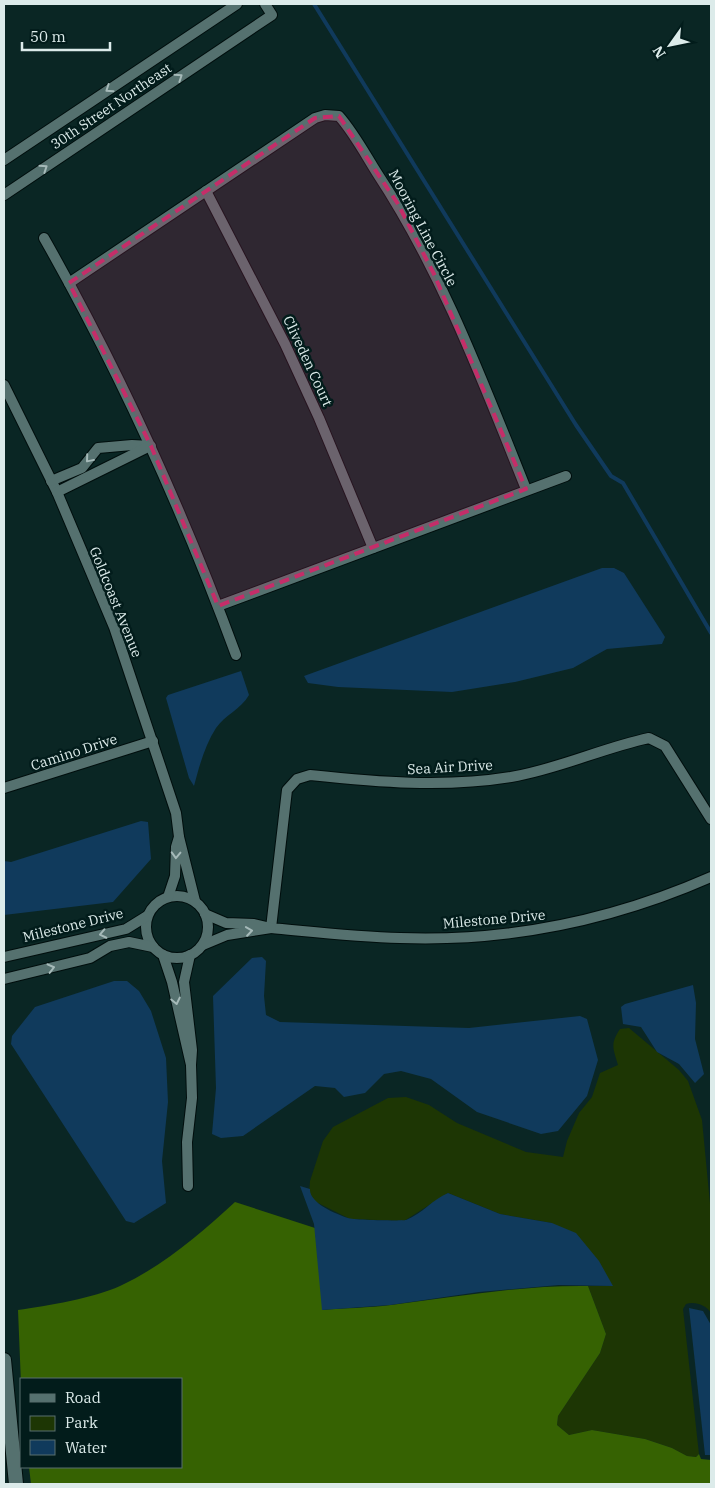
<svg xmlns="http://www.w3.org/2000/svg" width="715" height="1488" viewBox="0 0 715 1488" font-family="'IBM Plex Serif',serif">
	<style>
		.green { fill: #1d3604 }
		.forest { fill: #366202 }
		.water { fill: #103a5c }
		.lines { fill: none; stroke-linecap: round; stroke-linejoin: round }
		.stream { stroke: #103a5c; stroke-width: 4 }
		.minor-casing { stroke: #000e0d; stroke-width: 12 }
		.secondary-casing { stroke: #000e0d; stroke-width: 16 }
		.minor { stroke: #55716f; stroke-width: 10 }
		.secondary { stroke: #55716f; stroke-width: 14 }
		.oneway { stroke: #a6bab9 }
		.marked { fill: #c52d69; fill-opacity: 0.2; stroke: #c52d69; stroke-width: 4; stroke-dasharray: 10 6; stroke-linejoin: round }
		.labels { text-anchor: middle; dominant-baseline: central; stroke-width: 5; stroke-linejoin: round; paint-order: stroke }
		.street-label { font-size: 14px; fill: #dcebea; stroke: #021c1b }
	</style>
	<rect width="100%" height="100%" fill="#0a2624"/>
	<path class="green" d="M 629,1028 L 679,1070 L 688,1081 L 702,1120 L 711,1214 L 711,1313 C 706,1305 695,1301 686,1304 L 683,1309 L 699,1454 L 696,1457 L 687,1456 L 672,1448 L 645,1439 L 592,1430 L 569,1435 L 557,1425 L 558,1416 L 600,1353 L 606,1334 L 588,1286 L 612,1286 L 552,1223 L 500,1214 L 448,1193 L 404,1221 L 350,1219 L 314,1201 L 309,1194 L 310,1181 L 323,1141 L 333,1127 L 388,1098 L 406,1097 L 429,1105 L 457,1123 L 526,1152 L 563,1157 L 567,1141 L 579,1113 L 592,1097 L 600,1073 L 618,1065 C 613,1048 610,1044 620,1029 Z"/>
	<path class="forest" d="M 235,1202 L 315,1228 L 323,1310 C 345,1308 368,1308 391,1305 C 457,1297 521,1285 588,1286 L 606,1334 L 600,1353 L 558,1416 L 557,1425 L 569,1435 L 592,1430 L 645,1439 L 672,1448 L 687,1456 L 696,1457 L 699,1454 L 701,1459 L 711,1460 L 711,1484 L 31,1484 L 29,1467 L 181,1467 L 181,1379 L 21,1379 L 21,1384 L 18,1310 C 47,1306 94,1298 120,1286 C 163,1266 200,1234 235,1202 Z"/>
	<g class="water">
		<polygon points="602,568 614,568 624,573 665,637 662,644 607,649 573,668 515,682 452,692 338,687 308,683 304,676"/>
		<path d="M 241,671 L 249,695 C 241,709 225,715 216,728 C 205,745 199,767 194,786 L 189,778 L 166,698 L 168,695 Z"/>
		<polygon points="141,821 148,822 151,859 113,902 4,915 4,861 11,862"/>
		<polygon points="262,957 266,961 264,996 266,1015 280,1022 469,1028 580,1016 587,1019 598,1060 587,1096 558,1131 541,1134 477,1112 431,1079 401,1071 384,1074 365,1093 344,1097 335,1088 315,1086 243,1136 221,1138 212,1134 216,1088 213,996 252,958"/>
		<polygon points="114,981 127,981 139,991 151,1011 166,1058 168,1102 162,1161 166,1203 134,1223 126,1221 11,1044 12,1036 35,1007"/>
		<polygon points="693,985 696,1003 695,1039 704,1074 695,1083 679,1064 657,1052 641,1027 623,1024 621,1007 625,1004"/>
		<path d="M 300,1186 L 310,1189 C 309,1203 336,1214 348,1218 C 352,1220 402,1221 406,1220 C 422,1214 433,1199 448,1193 L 500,1214 L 552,1223 L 576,1233 L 599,1261 L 613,1286 L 559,1285 L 479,1292 L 390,1305 L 322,1310 L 314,1224 Z"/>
		<polygon points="689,1308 703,1311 711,1325 711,1455 705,1455"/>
	</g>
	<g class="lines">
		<polyline class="stream" points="314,4 576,425 611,476 623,483 711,633"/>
		<defs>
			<g id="minor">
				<polyline points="4,160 237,4"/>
				<polyline points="206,191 285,344 319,418 373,548"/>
				<polyline points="4,195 272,15 265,4"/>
				<path d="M 44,238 C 120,372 183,511 236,655"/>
				<path d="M 69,283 L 315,118 L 325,115 L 339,116 C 354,133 365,154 377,173 C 441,270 483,382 526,489"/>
				<polyline points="4,385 57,492 114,627 176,813 179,837"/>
				<polyline points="51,481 82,468 98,448 132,445 151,446"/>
				<polyline points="57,492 150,446"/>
				<polyline points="218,606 566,476"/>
				<polyline points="4,788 153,741"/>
				<path d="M 711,819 L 665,746 L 649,738 C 602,748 559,769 511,777 C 444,788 377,782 310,775 L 297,779 L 287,790 L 271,928 C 314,932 357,937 400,938 C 510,942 611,921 711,877"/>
				<circle cx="177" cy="927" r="31"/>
				<polyline points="168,897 175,876 176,847 179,837 195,901"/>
				<polyline points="203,945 227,935 271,928 254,924 226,923 205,914"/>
				<polyline points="163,955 172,982 191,1065 192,1050 184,982 190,955"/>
				<polyline points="4,957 126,929 147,916"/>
				<polyline points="4,979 90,958 110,946 129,942 153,947"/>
				<polyline points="188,1186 187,1142 192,1098 191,1065"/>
			</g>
			<polyline id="secondary" points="4,1360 16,1484"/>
		</defs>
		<use href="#minor" class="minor-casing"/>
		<use href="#secondary" class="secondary-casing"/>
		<use href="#minor" class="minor"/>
		<use href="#secondary" class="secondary"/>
	</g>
	<defs><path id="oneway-chevron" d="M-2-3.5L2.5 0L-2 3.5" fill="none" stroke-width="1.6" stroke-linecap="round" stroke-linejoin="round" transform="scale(1.25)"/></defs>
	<g class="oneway">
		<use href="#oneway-chevron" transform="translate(179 77) rotate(-34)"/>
		<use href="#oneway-chevron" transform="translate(109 89) rotate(146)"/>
		<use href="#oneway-chevron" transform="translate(44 168) rotate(-34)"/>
		<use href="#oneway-chevron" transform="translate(89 459) rotate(130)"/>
		<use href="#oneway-chevron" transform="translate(176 855) rotate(92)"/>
		<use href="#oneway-chevron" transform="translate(249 931) rotate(-8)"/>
		<use href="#oneway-chevron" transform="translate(103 934) rotate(168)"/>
		<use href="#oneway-chevron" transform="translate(51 968) rotate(-14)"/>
		<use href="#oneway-chevron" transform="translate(176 1001) rotate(78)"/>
	</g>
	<path class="marked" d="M 339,116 L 398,204 L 434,274 L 526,489 L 218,606 L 151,446 L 69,283 L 315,118 Z"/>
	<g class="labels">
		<g class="street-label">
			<text transform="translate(111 106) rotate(-34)">30th Street Northeast</text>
			<text transform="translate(423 228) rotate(62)">Mooring Line Circle</text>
			<text transform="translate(308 361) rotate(65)">Cliveden Court</text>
			<text transform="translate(116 602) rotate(68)">Goldcoast Avenue</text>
			<text transform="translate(74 752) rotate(-18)">Camino Drive</text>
			<text transform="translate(450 767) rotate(-3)">Sea Air Drive</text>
			<text transform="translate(494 919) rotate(-5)">Milestone Drive</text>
			<text transform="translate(73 925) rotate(-14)">Milestone Drive</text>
		</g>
	</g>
	<rect width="715" height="1488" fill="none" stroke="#dcebea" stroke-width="10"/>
	<rect x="20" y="1378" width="162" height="90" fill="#021c1b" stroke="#596f6e"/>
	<rect x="30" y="1394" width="25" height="8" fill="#55716f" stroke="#596f6e"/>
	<text x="65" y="1403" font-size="15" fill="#dcebea">Road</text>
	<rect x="30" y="1416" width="25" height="15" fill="#1d3604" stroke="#596f6e"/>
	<text x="65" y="1428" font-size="15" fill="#dcebea">Park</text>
	<rect x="30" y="1440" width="25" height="15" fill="#103a5c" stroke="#596f6e"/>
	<text x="65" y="1453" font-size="15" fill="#dcebea">Water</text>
	<g transform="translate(670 45) rotate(237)" stroke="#021c1b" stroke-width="4" paint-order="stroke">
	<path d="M0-4L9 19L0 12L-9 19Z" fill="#dcebea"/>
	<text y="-8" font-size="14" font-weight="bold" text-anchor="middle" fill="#dcebea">N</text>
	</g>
	<path d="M22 42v8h88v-8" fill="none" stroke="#dcebea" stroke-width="2.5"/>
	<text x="30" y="42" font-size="15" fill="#dcebea" stroke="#021c1b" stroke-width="4" paint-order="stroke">50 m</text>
</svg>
